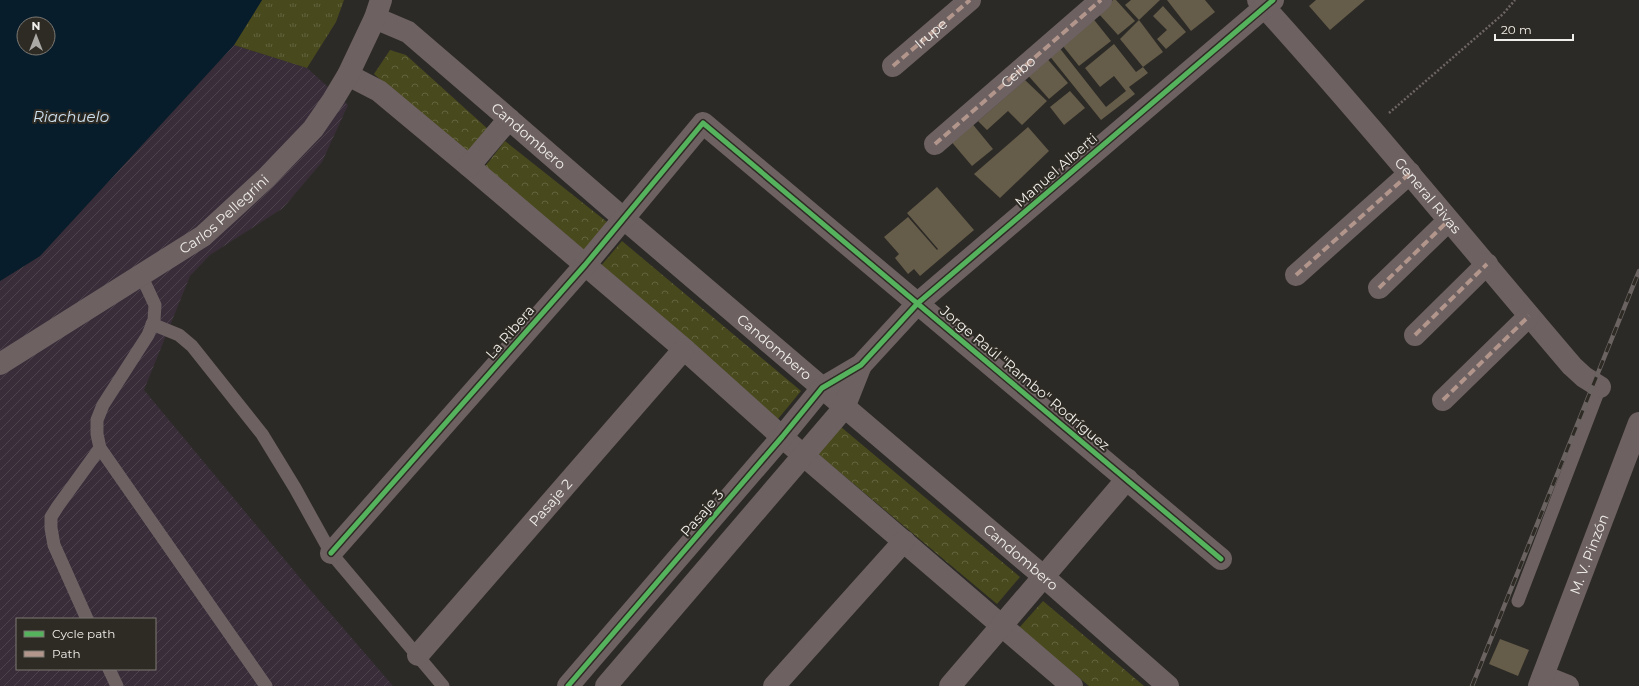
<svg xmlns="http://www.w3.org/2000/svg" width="1639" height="686" viewBox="0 0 1639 686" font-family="Montserrat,sans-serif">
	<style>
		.industrial { fill: url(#industrial-furrows); fill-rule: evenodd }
		.grass { fill: url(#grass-tufts) }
		.park { fill: url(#park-crowns) }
		.water { fill: #071d2c; fill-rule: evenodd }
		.building { fill: #655c49 }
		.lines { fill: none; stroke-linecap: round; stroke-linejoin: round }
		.path { stroke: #6e6666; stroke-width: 2.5; stroke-dasharray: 2 2; stroke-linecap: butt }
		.lane { stroke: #6d6162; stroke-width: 13 }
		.street { stroke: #6d6162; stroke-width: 22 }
		.rail-casing { stroke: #6a6362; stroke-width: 4.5 }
		.rail { stroke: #2e2b24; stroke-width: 3; stroke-dasharray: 9; stroke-linecap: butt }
		.quiet { stroke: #b2968c; stroke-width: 4; stroke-dasharray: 8 4; stroke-linecap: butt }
		.cycleway-casing { stroke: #2e2b24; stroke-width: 8 }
		.cycleway { stroke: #56b35d; stroke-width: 5 }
		.labels { text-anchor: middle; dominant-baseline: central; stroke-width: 4; stroke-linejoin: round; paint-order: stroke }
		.street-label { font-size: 14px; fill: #f0eeea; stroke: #2e2b24 }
		.water-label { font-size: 15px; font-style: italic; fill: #cde0ef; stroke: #2e2b24 }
	</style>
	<defs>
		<pattern id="industrial-furrows" width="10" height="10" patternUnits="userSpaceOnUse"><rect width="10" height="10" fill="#382d39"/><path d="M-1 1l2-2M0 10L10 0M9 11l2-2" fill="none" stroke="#4b424c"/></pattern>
		<pattern id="grass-tufts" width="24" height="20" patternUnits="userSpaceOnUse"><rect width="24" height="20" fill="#48491d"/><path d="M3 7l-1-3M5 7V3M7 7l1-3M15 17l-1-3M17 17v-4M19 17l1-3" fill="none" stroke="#63643e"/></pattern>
		<pattern id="park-crowns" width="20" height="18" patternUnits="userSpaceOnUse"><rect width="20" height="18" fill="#48491d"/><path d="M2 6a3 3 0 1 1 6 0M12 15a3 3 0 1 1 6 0" fill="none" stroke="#63643e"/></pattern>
	</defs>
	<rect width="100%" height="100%" fill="#2c2a26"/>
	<path class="industrial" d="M 234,45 L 307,68 L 348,105 L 322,162 L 283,208 L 210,255 L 190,276 L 144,390 L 300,578 L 393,686 L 0,686 L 0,281 L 40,256 ZM 17,619 L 155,619 L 155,669 L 17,669 Z"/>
	<polygon class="grass" points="262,0 344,0 336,22 307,68 234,45"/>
	<g class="park">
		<polygon points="390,50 406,55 489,130 467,157 374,74"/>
		<polygon points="505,141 607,222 584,251 483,169"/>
		<polygon points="622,241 801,391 778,419 599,268"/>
		<polygon points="841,427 1020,577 997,604 818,454"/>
		<polygon points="1043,601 1144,686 1089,686 1019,628"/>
	</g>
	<path class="water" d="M 0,0 L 262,0 L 234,45 L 40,256 L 0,281 ZM 24,24 L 48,24 L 48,48 L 24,48 Z"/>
	<g class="building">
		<polygon points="1113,0 1116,0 1135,21 1118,35 1098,13"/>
		<polygon points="1131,0 1160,0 1139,20 1125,5"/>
		<polygon points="1167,0 1205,0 1215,12 1191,31"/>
		<polygon points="1316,0 1365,0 1330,30 1309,6"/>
		<polygon points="1163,6 1186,32 1166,49 1157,39 1167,30 1153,16"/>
		<polygon points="1091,16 1111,41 1079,66 1059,41"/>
		<polygon points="1139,20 1163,52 1143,67 1120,39"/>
		<polygon points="1114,44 1136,72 1143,67 1148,73 1129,87 1135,94 1101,120 1048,54 1058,46 1106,107 1126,91 1114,76 1100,87 1085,68"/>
		<polygon points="1044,55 1068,83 1049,99 1025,72"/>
		<polygon points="1025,80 1047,101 1022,125 1008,111 987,130 978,121"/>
		<polygon points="1070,91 1085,108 1064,125 1050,107"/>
		<polygon points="970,121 993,149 972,166 949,139"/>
		<polygon points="1028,127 1049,151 1000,198 974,174"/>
		<polygon points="937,187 974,230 920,276 914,269 908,274 895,258 899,254 884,237 908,217 937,250 938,249 907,213"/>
		<polygon points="1500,639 1529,650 1518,676 1489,664"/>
	</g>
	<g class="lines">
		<polyline class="path" points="1389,113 1503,14 1515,0"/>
		<g class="lane">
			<polyline points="141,275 155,305 154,320 148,335 103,405 97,420 97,434 100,448 266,686"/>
			<polyline points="152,324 179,335 192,346 262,434 295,488 331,553 443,686"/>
			<polyline points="1518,601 1600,387"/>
			<polyline points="87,619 54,545 51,528 51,517 58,506 100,448"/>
			<polyline points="109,669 117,686"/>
		</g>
		<g class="street">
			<path id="s1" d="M 1258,0 C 1366,119 1468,244 1572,366 L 1584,377 L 1600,387"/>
			<path id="s2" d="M 375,18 L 408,32 L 509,119 L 623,218 L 1043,576 L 1168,686"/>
			<path id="s3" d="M 893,66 L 970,0"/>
			<polyline points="348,75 379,91 469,166 684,349 782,437 1072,686"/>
			<path id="s4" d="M 935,144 L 1101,0"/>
			<polyline points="469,166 509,119"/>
			<polyline points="1296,275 1410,173"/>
			<polyline points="1379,288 1448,221"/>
			<polyline points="1415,335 1487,264"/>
			<path id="s5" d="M 0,364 L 203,236 L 266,178 L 313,129 L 333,100 L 348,75 L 375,18 L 381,0"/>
			<polyline points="1443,400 1529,316"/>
			<polyline points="331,553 585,265 703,123 1221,559"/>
			<path id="s6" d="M 418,655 L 684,349"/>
			<polyline points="1543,676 1568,686"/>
			<polyline points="568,686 782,437 822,388 861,365 918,303 1273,0"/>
			<polyline points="606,686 844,408 861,365"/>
			<polyline points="774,686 904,541"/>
			<polyline points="950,686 1127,479"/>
			<path id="s7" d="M 1539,686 L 1639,423"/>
		</g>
		<defs>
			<polyline id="rail" points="1472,686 1639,271"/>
		</defs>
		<use href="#rail" class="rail-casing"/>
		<use href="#rail" class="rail"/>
		<g class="quiet">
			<polyline points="893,66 970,0"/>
			<polyline points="935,144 1101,0"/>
			<polyline points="1296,275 1410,173"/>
			<polyline points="1379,288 1448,221"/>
			<polyline points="1415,335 1487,264"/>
			<polyline points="1443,400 1529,316"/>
		</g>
		<defs>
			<g id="cycleway">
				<polyline points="331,553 585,265 703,123 1221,559"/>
				<polyline points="568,686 782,437 822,388 861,365 918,303 1273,0"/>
			</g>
		</defs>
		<use href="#cycleway" class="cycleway-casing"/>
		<use href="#cycleway" class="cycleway"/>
	</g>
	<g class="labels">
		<g class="street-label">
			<text stroke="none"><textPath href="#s3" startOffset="50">Irupe</textPath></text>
			<text stroke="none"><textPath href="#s4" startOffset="110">Ceibo</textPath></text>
			<text stroke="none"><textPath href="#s2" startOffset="195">Candombero</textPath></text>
			<text transform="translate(1056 170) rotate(-41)">Manuel Alberti</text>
			<text stroke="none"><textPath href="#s1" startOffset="259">General Rivas</textPath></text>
			<text stroke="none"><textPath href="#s5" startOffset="270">Carlos Pellegrini</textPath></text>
			<text transform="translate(510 332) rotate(-49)">La Ribera</text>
			<text stroke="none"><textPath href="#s2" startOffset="519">Candombero</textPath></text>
			<text transform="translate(1025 378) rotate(40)">Jorge Raúl "Rambo" Rodríguez</text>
			<text stroke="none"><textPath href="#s6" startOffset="202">Pasaje 2</textPath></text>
			<text transform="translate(702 513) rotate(-49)">Pasaje 3</text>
			<text stroke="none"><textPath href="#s7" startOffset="141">M. V. Pinzón</textPath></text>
			<text stroke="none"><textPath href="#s2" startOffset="843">Candombero</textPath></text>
		</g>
		<g class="water-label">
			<text x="71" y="116">Riachuelo</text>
		</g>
	</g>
	<rect x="16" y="618" width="140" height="52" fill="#2e2b24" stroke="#7c7973"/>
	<rect x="24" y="631" width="20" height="6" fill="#56b35d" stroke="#7c7973"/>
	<text x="52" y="638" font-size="12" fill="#f0eeea">Cycle path</text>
	<rect x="24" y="651" width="20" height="6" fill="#b2968c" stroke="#7c7973"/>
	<text x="52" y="658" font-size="12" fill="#f0eeea">Path</text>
	<g transform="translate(36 36)"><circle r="19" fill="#2e2b24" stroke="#7c7973"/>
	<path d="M0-3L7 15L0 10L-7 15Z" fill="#aba9a5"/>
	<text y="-6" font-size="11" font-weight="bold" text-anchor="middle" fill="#f0eeea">N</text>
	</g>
	<path d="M1495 34v6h78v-6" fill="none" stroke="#f0eeea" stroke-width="2"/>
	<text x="1501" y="34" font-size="12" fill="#f0eeea" stroke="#2e2b24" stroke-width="3" paint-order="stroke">20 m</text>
</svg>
